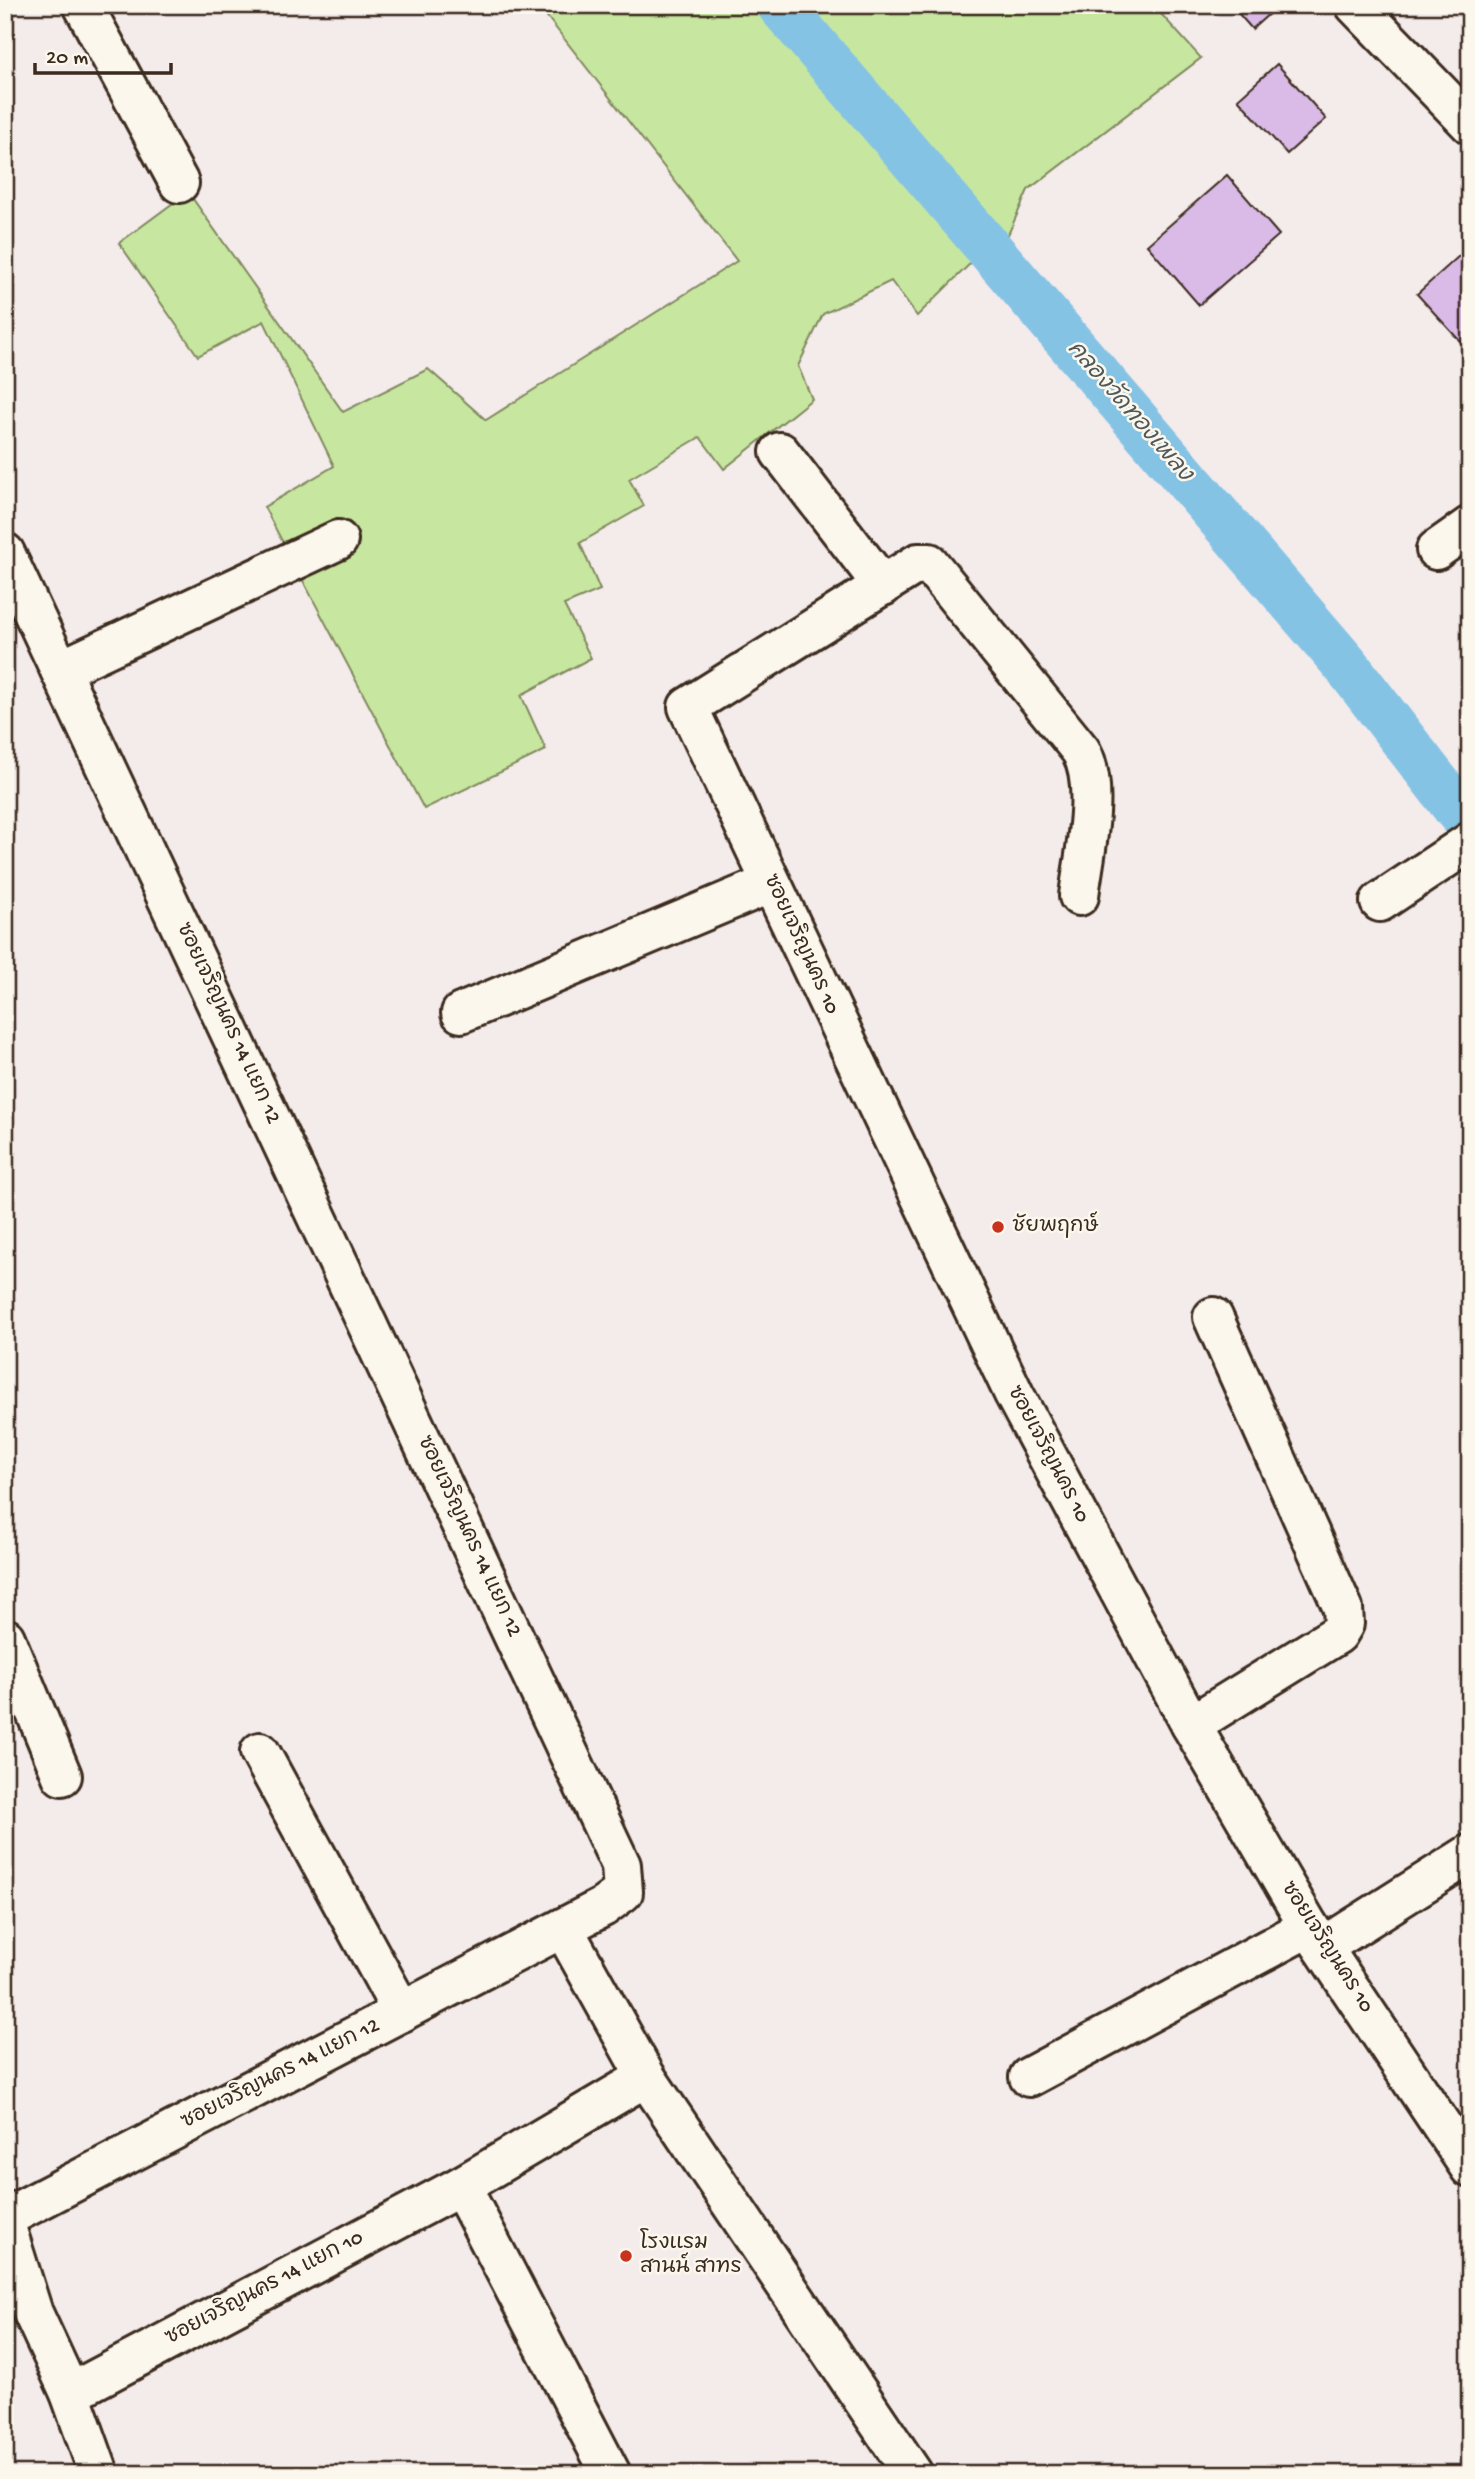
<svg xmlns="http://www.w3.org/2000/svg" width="1475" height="2479" viewBox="0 0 1475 2479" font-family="'Gochi Hand','Playpen Sans Thai',sans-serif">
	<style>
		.green { fill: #c7e7a0; stroke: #81885f; stroke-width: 2 }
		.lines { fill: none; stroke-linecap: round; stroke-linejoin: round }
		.canal { stroke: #85c3e5; stroke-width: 47 }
		.building { fill: #dabbe8; stroke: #3b2a1e; stroke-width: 2 }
		.minor-casing { stroke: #3b2a1e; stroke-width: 44 }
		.minor { stroke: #fbf7ec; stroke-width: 38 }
		.poi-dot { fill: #c8321e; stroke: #fbf7ec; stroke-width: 2.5 }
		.labels { text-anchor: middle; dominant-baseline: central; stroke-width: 5; stroke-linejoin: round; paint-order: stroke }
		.street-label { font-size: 21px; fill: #3b2a1e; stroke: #fbf7ec }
		.poi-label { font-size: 21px; fill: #3b2a1e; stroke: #fbf7ec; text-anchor: start }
		.water-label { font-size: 23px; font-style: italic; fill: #51585a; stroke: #fbf7ec }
	</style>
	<rect width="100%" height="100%" fill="#f4ebeb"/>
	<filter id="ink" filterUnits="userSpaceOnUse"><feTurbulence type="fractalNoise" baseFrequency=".0143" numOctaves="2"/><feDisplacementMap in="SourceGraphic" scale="14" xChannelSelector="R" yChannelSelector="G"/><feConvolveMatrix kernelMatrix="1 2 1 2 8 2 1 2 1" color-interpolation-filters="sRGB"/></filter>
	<g filter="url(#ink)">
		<g class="green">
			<polygon points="538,5 769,5 980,254 917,316 891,281 823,314 798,366 812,399 724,469 700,437 629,479 644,506 580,543 600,590 564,605 591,658 521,695 546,750 424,809 264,507 334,466 264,321 198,356 119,243 188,192 343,412 428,369 486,420 737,261"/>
			<polygon points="805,5 1153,5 1201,58 1028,190 1007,237"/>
		</g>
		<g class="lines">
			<polyline class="canal" points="780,5 1345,664 1470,826"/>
		</g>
		<g class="building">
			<polygon points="1231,5 1279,5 1252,29"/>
			<polygon points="1277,64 1326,119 1287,154 1238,99"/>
			<polygon points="1227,175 1279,235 1199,305 1147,245"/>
			<polygon points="1470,246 1470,324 1467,327 1470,330 1469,351 1417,294"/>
		</g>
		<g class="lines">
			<defs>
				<g id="minor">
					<polyline points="83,5 179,183"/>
					<polyline points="1355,5 1470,124"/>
					<polyline points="780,452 883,586"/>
					<polyline points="1436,550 1470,526"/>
					<polyline points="5,553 621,1865 623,1892 603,1907 5,2218"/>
					<polyline points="60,670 338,540"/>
					<path d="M 1079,896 C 1084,854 1101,788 1081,751 L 929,563 L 918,563 L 688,707 L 1014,1394 L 1191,1725 L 1309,1927 L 1470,2168"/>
					<polyline points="1380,902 1470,842"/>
					<polyline points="461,1013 771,883"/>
					<polyline points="5,1638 62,1776"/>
					<polyline points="1191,1725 1338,1634 1344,1624 1343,1608 1213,1317"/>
					<polyline points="260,1752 402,2012"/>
					<polyline points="563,1928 646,2077 913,2474"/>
					<polyline points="1323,1947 1470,1854"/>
					<polyline points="1029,2077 1309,1927"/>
					<polyline points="461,2186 646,2077"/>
					<polyline points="5,2224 33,2313 70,2393 99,2474"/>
					<polyline points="70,2393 461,2186 611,2474"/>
				</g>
			</defs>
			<use href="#minor" class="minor-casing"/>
			<use href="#minor" class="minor"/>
		</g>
	</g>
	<g class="poi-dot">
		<circle cx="998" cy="1227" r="7"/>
		<circle cx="626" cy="2256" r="7"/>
	</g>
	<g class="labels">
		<g class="street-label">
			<text transform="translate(800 945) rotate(65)">ซอยเจริญนคร 10</text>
			<text transform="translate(227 1024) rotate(65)">ซอยเจริญนคร 14 แยก 12</text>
			<text transform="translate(1047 1455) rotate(62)">ซอยเจริญนคร 10</text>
			<text transform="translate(468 1537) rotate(65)">ซอยเจริญนคร 14 แยก 12</text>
			<text transform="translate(1326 1948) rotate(57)">ซอยเจริญนคร 10</text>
			<text transform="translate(281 2075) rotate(-27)">ซอยเจริญนคร 14 แยก 12</text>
			<text transform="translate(265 2289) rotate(-28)">ซอยเจริญนคร 14 แยก 10</text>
		</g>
		<g class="poi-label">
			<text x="1012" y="1227">ชัยพฤกษ์</text>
			<text x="640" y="2244">โรงแรม<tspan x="640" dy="24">สานน์ สาทร</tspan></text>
		</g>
		<g class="water-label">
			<text transform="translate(1129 412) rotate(49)">คลองวัดทองเพลง</text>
		</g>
	</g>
	<rect width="1475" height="2479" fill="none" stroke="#fbf7ec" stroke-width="28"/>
	<rect x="14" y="14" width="1447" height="2451" fill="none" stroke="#3b2a1e" stroke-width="2.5" filter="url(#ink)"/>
	<path d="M35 63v10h136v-10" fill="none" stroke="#3b2a1e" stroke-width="3.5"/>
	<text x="46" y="63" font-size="21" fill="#3b2a1e" stroke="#fbf7ec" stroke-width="5" paint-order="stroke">20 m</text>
</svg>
